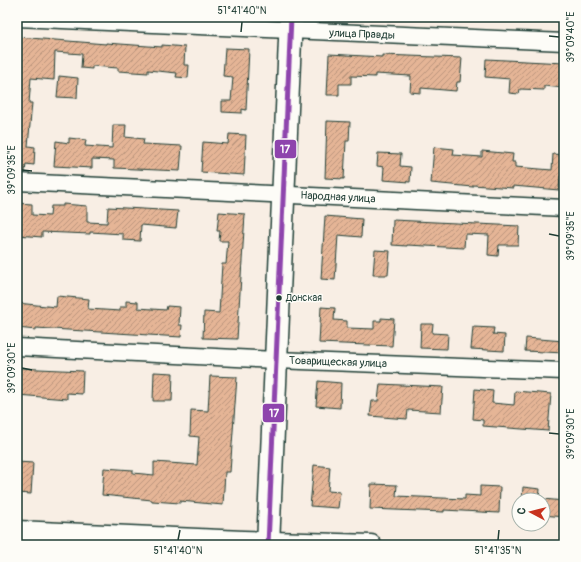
<svg xmlns="http://www.w3.org/2000/svg" width="581" height="562" viewBox="0 0 581 562" font-family="Pangolin,sans-serif">
	<style>
		.building { fill: url(#building-hatch); stroke: #1f3d34 }
		.lines { fill: none; stroke-linecap: round; stroke-linejoin: round }
		.minor-casing { stroke: #1f3d34; stroke-width: 19 }
		.tertiary-casing { stroke: #1f3d34; stroke-width: 23 }
		.secondary-casing { stroke: #1f3d34; stroke-width: 25 }
		.minor { stroke: #fdfcf7; stroke-width: 16 }
		.tertiary { stroke: #fdfcf7; stroke-width: 20 }
		.secondary { stroke: #fdfcf7; stroke-width: 22 }
		.bus-1-casing { stroke: #fdfcf7; stroke-width: 8 }
		.bus-1 { stroke: #8e44ad; stroke-width: 5 }
		.ticks { fill: none; stroke: #1f3d34; stroke-width: 1.5 }
		.bus-dot { fill: #1f3d34; stroke: #fdfcf7; stroke-width: 1.5 }
		.labels { text-anchor: middle; dominant-baseline: central; stroke-width: 3; stroke-linejoin: round; paint-order: stroke }
		.bus-label { font-size: 10px; fill: #1f3d34; stroke: #fdfcf7; text-anchor: start }
		.street-label { font-size: 11px; fill: #1f3d34; stroke: #fdfcf7 }
		.line-badge { stroke: #fdfcf7; stroke-width: 1.5 }
		.badge-label { font-size: 11px; text-anchor: middle; font-weight: bold; fill: #fff }
		.neatline { fill: none; stroke: #1f3d34; stroke-width: 1.5 }
		.ticks-label { font-size: 10px; text-anchor: middle; fill: #1f3d34 }
	</style>
	<defs>
		<pattern id="building-hatch" width="6" height="6" patternUnits="userSpaceOnUse"><rect width="6" height="6" fill="#e5b596"/><path d="M-1 1l2-2M0 6l6-6M5 7l2-2" fill="none" stroke="#b9947b"/></pattern>
	</defs>
	<rect width="100%" height="100%" fill="#f8eee4"/>
	<filter id="ink" filterUnits="userSpaceOnUse"><feTurbulence type="fractalNoise" baseFrequency=".025" numOctaves="2"/><feDisplacementMap in="SourceGraphic" scale="8" xChannelSelector="R" yChannelSelector="G"/><feConvolveMatrix kernelMatrix="1 2 1 2 8 2 1 2 1" color-interpolation-filters="sRGB"/></filter>
	<g filter="url(#ink)">
		<g class="building">
			<polygon points="17,37 106,44 106,43 162,47 162,45 185,47 184,65 189,65 188,78 176,77 177,73 148,70 148,73 118,71 118,68 92,66 92,69 81,68 82,54 55,52 54,80 31,78 29,103 32,103 28,146 35,147 34,165 26,164 25,173 17,173"/>
			<polygon points="225,48 249,49 246,110 242,109 242,113 222,112 222,101 231,101 233,77 223,76"/>
			<polygon points="329,54 382,57 382,55 462,58 460,82 457,82 456,91 421,88 421,93 410,92 411,76 375,74 375,77 351,76 351,84 339,84 339,95 327,95"/>
			<polygon points="486,59 564,63 564,88 544,86 544,90 520,89 519,94 509,93 510,79 485,77"/>
			<polygon points="59,76 78,78 77,98 57,97"/>
			<polygon points="327,121 350,122 349,141 346,141 344,179 325,178"/>
			<polygon points="113,125 126,125 125,137 144,139 143,144 182,146 180,171 114,168 114,160 92,159 92,168 54,166 56,141 69,143 69,138 86,140 85,146 112,148"/>
			<polygon points="229,134 246,135 244,175 201,172 203,142 228,144"/>
			<polygon points="434,147 454,149 453,155 482,157 482,151 513,154 512,162 515,162 515,167 552,170 553,154 564,155 564,176 560,176 559,190 513,186 513,188 473,185 473,187 431,183"/>
			<polygon points="378,153 401,154 400,166 411,167 410,182 383,180 384,167 377,166"/>
			<polygon points="17,203 32,204 32,215 50,216 51,206 63,206 63,204 87,206 87,222 107,223 108,207 178,211 176,228 141,225 140,241 123,240 123,234 90,232 90,234 42,232 42,237 17,235"/>
			<polygon points="219,212 245,214 237,339 203,338 204,312 219,313 222,264 226,264 228,241 219,241 220,231 217,231"/>
			<polygon points="325,216 362,219 361,237 338,235 335,280 321,279"/>
			<polygon points="393,220 519,226 518,245 499,245 498,256 488,255 489,235 465,234 464,248 407,245 407,246 392,245"/>
			<polygon points="375,250 390,251 388,275 373,275"/>
			<polygon points="57,296 89,299 88,309 120,311 120,307 126,307 126,301 138,302 138,308 166,310 167,306 180,307 179,325 182,325 181,337 36,328 36,330 17,328 17,303 56,307"/>
			<polygon points="321,307 335,308 334,320 347,321 347,328 374,329 374,321 381,321 381,318 394,319 392,346 319,343"/>
			<polygon points="421,324 433,324 432,333 448,334 447,349 420,348"/>
			<polygon points="473,327 494,328 493,334 505,335 504,351 471,349"/>
			<polygon points="526,338 564,341 564,353 525,351"/>
			<polygon points="17,368 83,371 82,394 67,393 67,399 17,395"/>
			<polygon points="154,372 173,373 172,401 153,401"/>
			<polygon points="210,376 237,377 230,472 225,472 223,505 180,501 180,503 152,501 152,500 102,495 104,468 133,470 133,473 154,475 154,462 197,465 199,437 190,436 191,410 208,411"/>
			<polygon points="318,381 341,383 340,408 316,406"/>
			<polygon points="380,384 443,387 441,412 408,410 407,419 370,416 372,401 378,401"/>
			<polygon points="475,389 493,391 492,403 514,405 515,391 551,394 548,431 483,426 483,420 473,419"/>
			<polygon points="17,462 33,463 31,494 17,493"/>
			<polygon points="314,465 330,467 328,491 340,492 338,508 310,506"/>
			<polygon points="371,484 397,485 396,496 465,499 465,495 480,496 480,486 500,487 499,513 444,510 444,512 370,509"/>
			<polygon points="523,487 540,489 539,500 522,500"/>
			<polygon points="543,499 564,501 564,517 543,515"/>
		</g>
		<g class="lines">
			<defs>
				<g id="minor">
					<polyline points="17,18 564,42"/>
					<polyline points="17,182 564,208"/>
					<polyline points="17,347 276,360 564,371"/>
				</g>
				<polyline id="tertiary" points="17,531 243,541 371,545"/>
				<polyline id="secondary" points="268,545 291,17"/>
			</defs>
			<use href="#minor" class="minor-casing"/>
			<use href="#tertiary" class="tertiary-casing"/>
			<use href="#secondary" class="secondary-casing"/>
			<use href="#minor" class="minor"/>
			<use href="#tertiary" class="tertiary"/>
			<use href="#secondary" class="secondary"/>
			<defs>
				<polyline id="bus-1" points="268,545 291,17"/>
			</defs>
			<use href="#bus-1" class="bus-1-casing"/>
			<use href="#bus-1" class="bus-1"/>
		</g>
	</g>
	<path class="ticks" d="M 241,32 L 242,22M 549,36 L 559,37M 22,170 L 32,171M 549,234 L 559,236M 22,368 L 32,370M 549,433 L 559,434M 178,540 L 180,530M 498,540 L 499,530"/>
	<circle class="bus-dot" cx="279" cy="298" r="3.5"/>
	<g class="labels">
		<g class="bus-label">
			<text x="286" y="298">Донская</text>
		</g>
		<g class="street-label">
			<text transform="translate(362 34) rotate(2)">улица Правды</text>
			<text transform="translate(338 197) rotate(3)">Народная улица</text>
			<text transform="translate(338 362) rotate(2)">Товарищеская улица</text>
		</g>
	</g>
	<g class="line-badge">
		<rect x="274" y="139" width="23" height="20" rx="4" fill="#8e44ad"/>
		<rect x="262" y="403" width="23" height="20" rx="4" fill="#8e44ad"/>
	</g>
	<g class="badge-label">
		<text x="285" y="153">17</text>
		<text x="274" y="417">17</text>
	</g>
	<rect width="581" height="562" fill="none" stroke="#fdfcf7" stroke-width="44"/>
	<g transform="translate(531 512) rotate(277)"><circle r="19" fill="#fdfcf7" stroke="#a4b0a9"/>
	<path d="M0-3L7 15L0 10L-7 15Z" fill="#c8321e"/>
	<text y="-6" font-size="11" font-weight="bold" text-anchor="middle" fill="#1f3d34">С</text>
	</g>
	<rect x="22" y="22" width="537" height="518" class="neatline"/>
	<g class="ticks-label">
		<text x="242" y="14">51°41'40"N</text>
		<text transform="translate(570 37) rotate(-90)" y="4">39°09'40"E</text>
		<text transform="translate(11 170) rotate(-90)" y="4">39°09'35"E</text>
		<text transform="translate(570 236) rotate(-90)" y="4">39°09'35"E</text>
		<text transform="translate(11 368) rotate(-90)" y="4">39°09'30"E</text>
		<text transform="translate(570 434) rotate(-90)" y="4">39°09'30"E</text>
		<text x="178" y="554">51°41'40"N</text>
		<text x="498" y="554">51°41'35"N</text>
	</g>
</svg>
